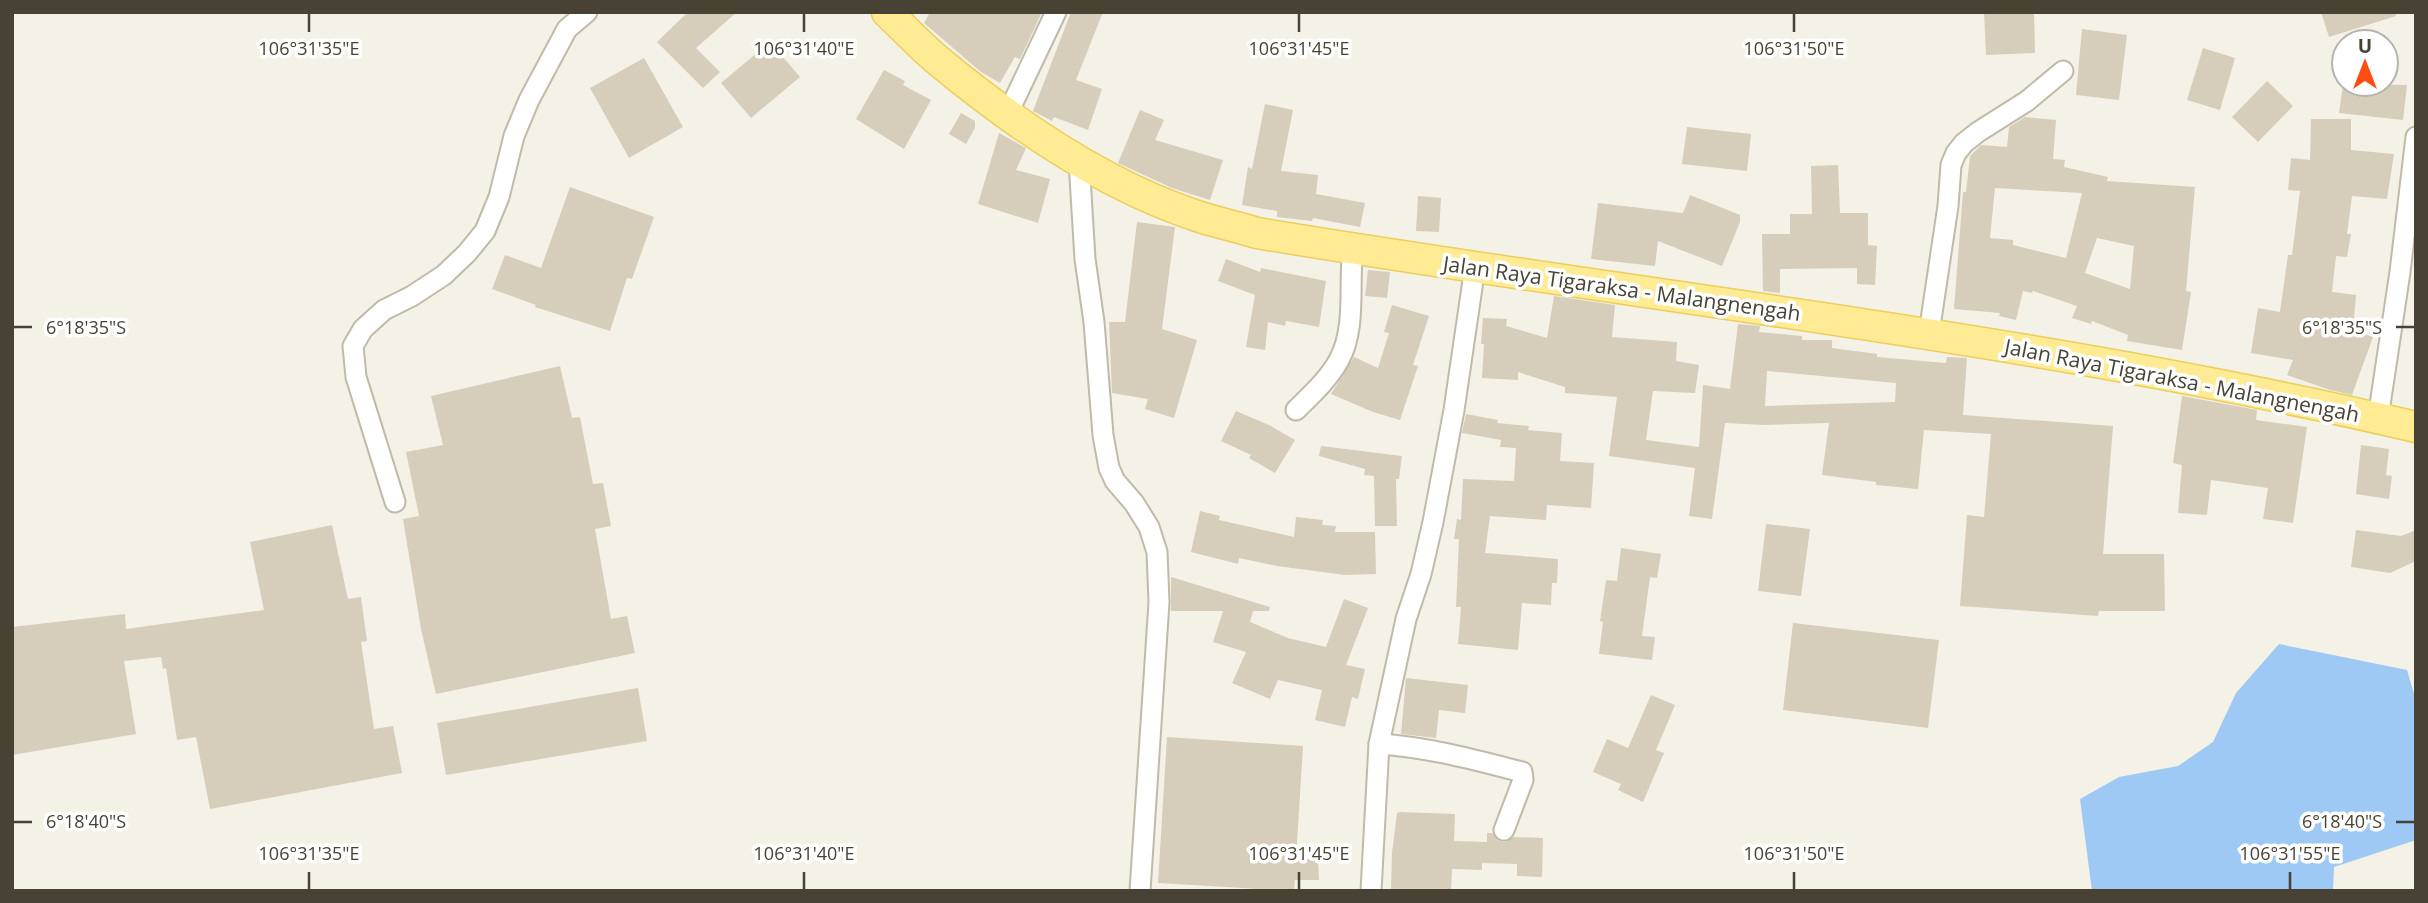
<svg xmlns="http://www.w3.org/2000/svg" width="2428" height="903" viewBox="0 0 2428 903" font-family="'Open Sans',sans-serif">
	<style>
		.water { fill: #9ec9f5 }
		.building { fill: #d6ceba; fill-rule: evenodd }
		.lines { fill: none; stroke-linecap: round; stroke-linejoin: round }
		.minor-casing { stroke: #c0baa8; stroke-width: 23 }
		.primary-casing { stroke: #ebce5c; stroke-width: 33 }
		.minor { stroke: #fff; stroke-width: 19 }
		.primary { stroke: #ffeb93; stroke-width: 30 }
		.ticks { fill: none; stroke: #474234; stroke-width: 2.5 }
		.labels { text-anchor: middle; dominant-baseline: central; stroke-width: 7; stroke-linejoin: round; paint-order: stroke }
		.street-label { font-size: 21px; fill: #474234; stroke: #fff }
		.ticks-label { font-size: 18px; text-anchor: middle; fill: #474234; stroke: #fff; stroke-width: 7; stroke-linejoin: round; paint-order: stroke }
	</style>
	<rect width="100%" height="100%" fill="#f4f1e6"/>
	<polygon class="water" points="2279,644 2407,670 2416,701 2416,840 2334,867 2333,891 2092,891 2080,799 2119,777 2178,766 2213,742 2236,693"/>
	<g class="building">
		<polygon points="688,12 737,12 696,48 720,72 703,88 657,42"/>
		<polygon points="930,12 1042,12 1020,59 1015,57 1000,83 981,72 924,23"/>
		<polygon points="1071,12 1103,12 1076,80 1102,89 1088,130 1054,117 1052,121 1033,111"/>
		<polygon points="1984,12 2034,12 2035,53 1986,55"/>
		<polygon points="2321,12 2396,12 2396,16 2329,37"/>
		<polygon points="2082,29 2127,35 2119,100 2076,95"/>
		<polygon points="770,42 800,77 751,118 721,83"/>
		<polygon points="2203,48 2235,58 2220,110 2187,100"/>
		<polygon points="644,58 683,127 629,158 590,88"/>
		<polygon points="884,70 905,81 903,85 931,100 904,149 856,119"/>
		<polygon points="2267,81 2293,106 2258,142 2232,117"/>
		<polygon points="2343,84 2407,85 2403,120 2339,113"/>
		<polygon points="1265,104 1293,110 1281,171 1318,175 1316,194 1365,203 1360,227 1313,218 1312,221 1277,217 1277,211 1242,205 1248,167 1252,169"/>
		<polygon points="1140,110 1164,120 1155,140 1223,160 1210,200 1172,188 1118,163"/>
		<polygon points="961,113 975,121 975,128 966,144 949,134"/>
		<path d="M 2025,117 L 2056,120 L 2053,159 L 2065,160 L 2064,167 L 2108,177 L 2107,181 L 2195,187 L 2186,291 L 2191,292 L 2182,350 L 2127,341 L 2128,335 L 2092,321 L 2091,324 L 2072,318 L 2077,306 L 2033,291 L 2032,293 L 2023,291 L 2016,320 L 1999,316 L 2000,313 L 1954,309 L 1963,192 L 1966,192 L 1970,156 L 1981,145 L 2007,147 L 2009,127 ZM 1995,188 L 2082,193 L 2066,258 L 2013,245 L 2013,240 L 1990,238 ZM 2097,238 L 2134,246 L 2130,289 L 2085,273 Z"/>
		<polygon points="2311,119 2351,119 2351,150 2394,154 2387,199 2352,196 2347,234 2351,234 2347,257 2336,256 2332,292 2356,295 2353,330 2373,337 2352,395 2330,390 2287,375 2293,360 2251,353 2258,308 2280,312 2288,255 2292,255 2300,191 2288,190 2291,158 2310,160"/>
		<polygon points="1687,127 1751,134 1747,171 1682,164"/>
		<polygon points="999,133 1026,148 1016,170 1050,179 1038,223 978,204"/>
		<polygon points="1838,165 1840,213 1868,213 1868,245 1877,246 1875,285 1857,284 1857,268 1780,269 1780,293 1763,291 1762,234 1790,234 1790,214 1812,214 1811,166"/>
		<polygon points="570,187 654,217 632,279 627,278 610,331 535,307 536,305 492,289 505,255 541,268"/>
		<polygon points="1690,195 1740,215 1740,222 1722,266 1658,241 1655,266 1591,259 1598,203 1683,213"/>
		<polygon points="1418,196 1441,198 1439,232 1416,231"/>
		<polygon points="1137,222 1175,227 1162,329 1197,340 1174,418 1145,409 1148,399 1112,393 1109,322 1125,322"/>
		<polygon points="1226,259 1260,272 1261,268 1326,281 1319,327 1286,321 1285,326 1268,322 1265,350 1246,347 1255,295 1218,281"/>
		<polygon points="1368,270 1390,272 1387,298 1365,296"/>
		<path d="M 1554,296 L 1615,305 L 1612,337 L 1677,342 L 1676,361 L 1699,365 L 1695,393 L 1653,391 L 1646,440 L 1699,447 L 1703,385 L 1730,389 L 1738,324 L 1760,326 L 1759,332 L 1802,336 L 1802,340 L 1832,340 L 1832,348 L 1877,354 L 1877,357 L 1946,363 L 1947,357 L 1967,358 L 1963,415 L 2113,426 L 2103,554 L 2164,554 L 2165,611 L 2099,611 L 2098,616 L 1960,606 L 1967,515 L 1984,517 L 1991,434 L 1924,430 L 1918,489 L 1876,485 L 1876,482 L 1822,475 L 1829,423 L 1764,425 L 1725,423 L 1712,519 L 1689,516 L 1695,468 L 1609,456 L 1617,397 L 1565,393 L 1565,387 L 1518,372 L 1518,380 L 1482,378 L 1484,344 L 1481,344 L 1483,318 L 1507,319 L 1506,326 L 1547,338 ZM 1767,371 L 1896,383 L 1895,402 L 1765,406 Z"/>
		<polygon points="1392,305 1429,316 1413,365 1418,366 1400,420 1373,412 1331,394 1354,357 1378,368 1389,333 1384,332"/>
		<polygon points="560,366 572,418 580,417 593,484 603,483 611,526 595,529 611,619 627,616 635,653 436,694 421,629 403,519 419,516 406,452 443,445 431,396"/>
		<polygon points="2182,396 2257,410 2256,420 2307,427 2293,523 2263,519 2268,488 2211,480 2207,515 2178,513 2182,465 2173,463"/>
		<polygon points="1236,411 1269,425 1295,440 1275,473 1249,458 1251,455 1221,441"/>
		<polygon points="1466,414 1498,420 1497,423 1529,426 1528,430 1562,433 1560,461 1594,463 1591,508 1547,505 1546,520 1490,516 1485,553 1558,559 1557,583 1552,583 1551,605 1522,603 1518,650 1458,644 1461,607 1456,607 1459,539 1454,539 1457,519 1461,520 1463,479 1514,481 1516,448 1500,447 1501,440 1462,433"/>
		<polygon points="2361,445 2389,449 2386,475 2392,476 2389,499 2356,494"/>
		<polygon points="1321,446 1402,456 1399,479 1396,479 1397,526 1375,526 1374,476 1364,475 1365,469 1319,456"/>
		<polygon points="1200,511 1220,516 1219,520 1294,537 1296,517 1323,520 1322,525 1336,526 1335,532 1375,532 1376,574 1345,575 1277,566 1239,558 1238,564 1191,552"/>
		<polygon points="1766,524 1810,529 1801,596 1758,591"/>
		<polygon points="332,525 348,599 361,597 367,641 361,642 374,729 393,726 402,773 210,809 196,737 177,740 166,668 163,669 161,657 124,661 136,734 12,755 12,627 125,614 126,629 264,610 250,542"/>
		<polygon points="2356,530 2401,536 2416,530 2416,561 2390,573 2351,567"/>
		<polygon points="1621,548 1661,554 1657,578 1650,577 1642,636 1655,637 1652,660 1599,654 1603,622 1600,621 1606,580 1617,581"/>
		<polygon points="1171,577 1270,607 1269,611 1253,611 1250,622 1288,638 1326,647 1344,599 1368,608 1346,665 1365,669 1358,699 1352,697 1345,727 1315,720 1322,690 1278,680 1270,699 1232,683 1246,652 1213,642 1223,611 1171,611"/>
		<polygon points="1793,623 1939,640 1928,728 1783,710"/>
		<polygon points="1406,678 1468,685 1465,713 1439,710 1436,738 1401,734"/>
		<polygon points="638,688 647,741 446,775 437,723"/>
		<polygon points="1651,695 1675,705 1656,750 1664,753 1643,802 1618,790 1621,784 1593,772 1607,739 1628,748"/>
		<polygon points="1167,737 1303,746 1296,859 1318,859 1319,880 1295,880 1294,891 1158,883"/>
		<polygon points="1400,812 1455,814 1454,841 1487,842 1487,833 1492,833 1499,841 1505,842 1513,837 1543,838 1542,877 1517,876 1517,864 1482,863 1482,870 1452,869 1451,891 1391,891 1392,853 1397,813"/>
	</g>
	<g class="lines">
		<defs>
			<g id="minor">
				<polyline points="1008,113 1056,12"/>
				<polyline points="1079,161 1085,259 1094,322 1103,435 1109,468 1115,481 1134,503 1149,527 1157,552 1159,602 1140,891"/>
				<polyline points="1929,333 1948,206 1951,165 1956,153 1964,143 1978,132 2027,101 2063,71"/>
				<path d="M 1296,410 C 1311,395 1328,380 1339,360 C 1357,327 1348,283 1353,247"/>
				<polyline points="2378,418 2400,272 2416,137"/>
				<polyline points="395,502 356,377 353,346 363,329 384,310 412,296 444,275 467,253 485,231 499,197 514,136 529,100 567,29 587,12"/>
				<path d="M 1379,744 C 1428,747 1475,760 1522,772 L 1523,780 L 1504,830"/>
				<polyline points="1371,891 1379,744 1406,619 1421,574 1433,522 1454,410 1475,267"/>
			</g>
			<path id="primary" d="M 887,12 C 905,29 922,48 941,63 C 1016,125 1107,187 1200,217 C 1219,223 1238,227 1257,233 C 1643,297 2034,337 2416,427"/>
		</defs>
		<use href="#minor" class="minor-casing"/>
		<use href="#primary" class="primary-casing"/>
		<use href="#minor" class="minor"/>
		<use href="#primary" class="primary"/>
	</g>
	<path class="ticks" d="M 309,14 L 309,32M 804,14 L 804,32M 1299,14 L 1299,32M 1794,14 L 1794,32M 14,327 L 32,327M 2396,327 L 2414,327M 14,822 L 32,822M 2396,822 L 2414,822M 309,872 L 309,889M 804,872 L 804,889M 1299,872 L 1299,889M 1794,872 L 1794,889M 2290,872 L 2290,889"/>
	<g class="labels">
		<g class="street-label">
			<text transform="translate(1622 288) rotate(8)">Jalan Raya Tigaraksa - Malangnengah</text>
			<text transform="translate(2182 380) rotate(11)">Jalan Raya Tigaraksa - Malangnengah</text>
		</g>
	</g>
	<g class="ticks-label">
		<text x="309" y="55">106°31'35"E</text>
		<text x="804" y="55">106°31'40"E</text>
		<text x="1299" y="55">106°31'45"E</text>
		<text x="1794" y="55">106°31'50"E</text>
		<text x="86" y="334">6°18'35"S</text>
		<text x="2342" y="334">6°18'35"S</text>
		<text x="86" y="828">6°18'40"S</text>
		<text x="2342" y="828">6°18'40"S</text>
		<text x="309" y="860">106°31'35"E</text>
		<text x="804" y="860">106°31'40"E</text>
		<text x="1299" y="860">106°31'45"E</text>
		<text x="1794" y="860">106°31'50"E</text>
		<text x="2290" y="860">106°31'55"E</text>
	</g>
	<rect width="2428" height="903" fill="none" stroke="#474234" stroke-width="28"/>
	<g transform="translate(2365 63)"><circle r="33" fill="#ffffff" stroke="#b5b3ae" stroke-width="2"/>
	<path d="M0-5L12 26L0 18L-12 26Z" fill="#ff4c11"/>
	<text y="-10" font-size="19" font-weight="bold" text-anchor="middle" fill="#474234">U</text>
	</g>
</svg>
